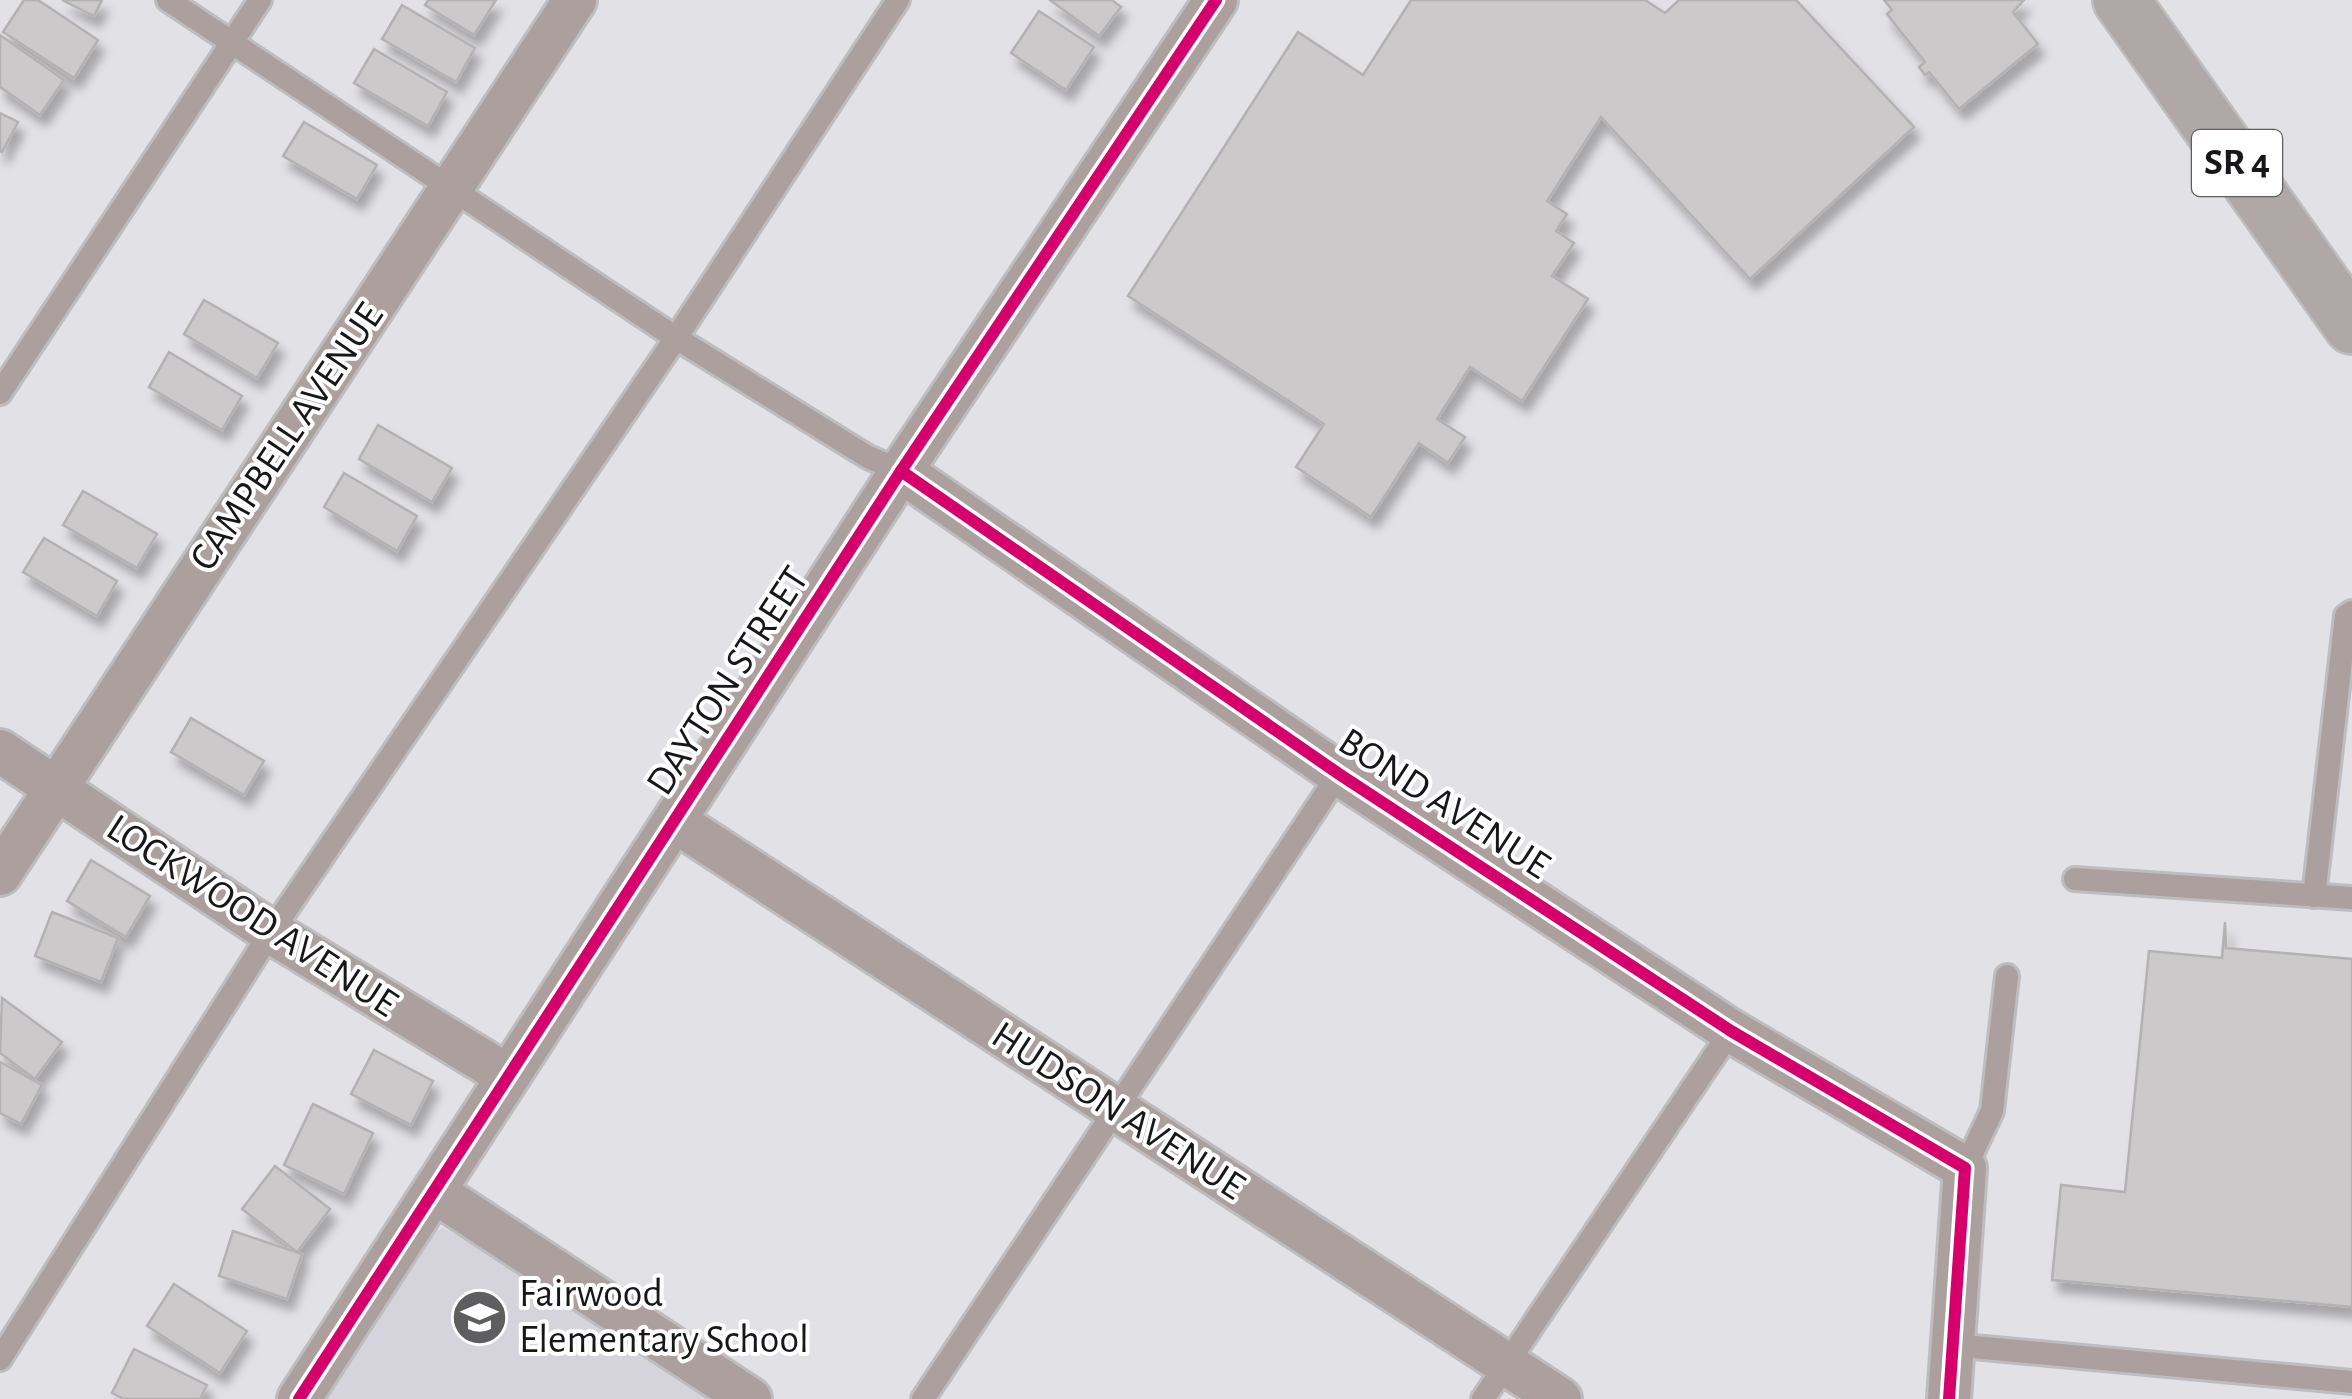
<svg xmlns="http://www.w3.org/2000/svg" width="2352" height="1399" viewBox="0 0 2352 1399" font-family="'Alegreya Sans',sans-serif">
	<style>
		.built { fill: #d5d4dd }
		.building { fill: #cbc9ca; stroke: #b3b1b2; stroke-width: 2.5; filter: url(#shadow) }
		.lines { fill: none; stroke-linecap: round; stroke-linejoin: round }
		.lane-casing { stroke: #bdbdbf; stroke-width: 28 }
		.street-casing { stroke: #bdbdbf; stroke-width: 48 }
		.highway-casing { stroke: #bdbdbf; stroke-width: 60 }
		.lane { stroke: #aba09d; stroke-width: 22 }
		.street { stroke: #aba09d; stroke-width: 42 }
		.highway { stroke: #afa8a7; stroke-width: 55 }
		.cycleway-casing { stroke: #fff; stroke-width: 19 }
		.cycleway { stroke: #d6006c; stroke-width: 12 }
		.labels { text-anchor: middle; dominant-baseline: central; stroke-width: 8; stroke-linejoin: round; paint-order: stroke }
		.shield { fill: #fff; stroke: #5d5d5e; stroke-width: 2.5 }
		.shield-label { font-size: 38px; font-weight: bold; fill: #171719 }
		.street-label { font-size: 40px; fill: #171719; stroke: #fff }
		.poi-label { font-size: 40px; fill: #171719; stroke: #fff; text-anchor: start }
	</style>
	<defs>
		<filter id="shadow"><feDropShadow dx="6" dy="11" stdDeviation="5" flood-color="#0004"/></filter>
	</defs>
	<rect width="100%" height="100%" fill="#e2e1e5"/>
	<polygon class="built" points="443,1228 457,1235 709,1399 323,1399 431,1233"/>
	<g class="building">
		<polygon points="24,0 38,0 98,40 74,78 3,32"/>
		<polygon points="62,0 102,0 94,16"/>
		<polygon points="428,0 496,0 474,35 425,5"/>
		<polygon points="1050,0 1112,0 1121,7 1099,36"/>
		<polygon points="1411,0 1645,0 1665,13 1679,0 1796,0 1914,127 1750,279 1601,117 1547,201 1567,214 1556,231 1574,243 1552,276 1588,299 1522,401 1470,367 1437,419 1465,437 1448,463 1419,443 1371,517 1296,467 1324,424 1128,296 1298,32 1363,75"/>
		<polygon points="1884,0 2024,0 2013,12 2038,44 1959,109 1929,72 1925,75 1919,67 1925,62 1887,14 1892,10"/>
		<polygon points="402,5 475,48 456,82 382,39"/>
		<polygon points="1039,11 1094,47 1066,90 1011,53"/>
		<polygon points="0,35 64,80 40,115 0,87"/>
		<polygon points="374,49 447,92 428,126 354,83"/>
		<polygon points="0,113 18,122 2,152 0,151"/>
		<polygon points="304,122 377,165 357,199 283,156"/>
		<polygon points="204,300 278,343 257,378 184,334"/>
		<polygon points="169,352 242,396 222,430 149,387"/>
		<polygon points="378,425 452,468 432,502 359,459"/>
		<polygon points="344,473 417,516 397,551 324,507"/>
		<polygon points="83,491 157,534 137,568 63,525"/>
		<polygon points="44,538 117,581 97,616 23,572"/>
		<polygon points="191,718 264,761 244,795 171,752"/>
		<polygon points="91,860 150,896 126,937 67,901"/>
		<polygon points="52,912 118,938 101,982 35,956"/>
		<polygon points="2225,922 2226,948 2352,959 2352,1307 2052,1280 2061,1185 2125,1192 2149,951 2222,958"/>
		<polygon points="2,998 62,1042 35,1079 0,1053"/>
		<polygon points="374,1050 433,1081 411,1125 351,1094"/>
		<polygon points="0,1062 42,1085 21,1124 0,1113"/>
		<polygon points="313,1104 373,1133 344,1194 284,1165"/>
		<polygon points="275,1166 330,1209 297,1252 242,1209"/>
		<polygon points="233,1231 302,1254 287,1299 219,1276"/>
		<polygon points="174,1284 247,1331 220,1373 147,1326"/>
		<polygon points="134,1349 207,1385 200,1399 124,1399 112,1393"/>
	</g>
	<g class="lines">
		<defs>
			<g id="lane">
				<polyline points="168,0 676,338 868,457 901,471"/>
				<polyline points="0,393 260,0"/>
				<polyline points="2075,879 2352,898"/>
				<polyline points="2314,896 2346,616 2352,612"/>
				<polyline points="1965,1168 1992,1111 2007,976"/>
				<polyline points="1952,1345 2352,1382"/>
				<polyline points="0,1359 271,932 676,338 898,0"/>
				<polyline points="923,1399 1339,774"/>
				<polyline points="1483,1399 1731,1031"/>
			</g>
			<g id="street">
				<polyline points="901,471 1339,774 1731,1031 1965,1168 1949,1399"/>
				<polyline points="0,751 271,932 508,1076"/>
				<polyline points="676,822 1560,1399"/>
				<polyline points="0,874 575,0"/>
				<polyline points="435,1192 750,1399"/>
				<polyline points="299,1399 901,471 1216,0"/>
			</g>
			<polyline id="highway" points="2121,0 2352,326"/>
		</defs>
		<use href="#lane" class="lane-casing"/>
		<use href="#street" class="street-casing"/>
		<use href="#highway" class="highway-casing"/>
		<use href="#lane" class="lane"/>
		<use href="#street" class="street"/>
		<use href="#highway" class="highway"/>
		<defs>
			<g id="cycleway">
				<polyline points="901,471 1339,774 1731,1031 1965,1168 1949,1399"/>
				<polyline points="299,1399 901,471 1216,0"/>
			</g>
		</defs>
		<use href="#cycleway" class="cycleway-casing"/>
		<use href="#cycleway" class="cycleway"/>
	</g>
	<defs>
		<symbol id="school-disc" viewBox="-11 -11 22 22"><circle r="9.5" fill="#5e5e60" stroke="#fff"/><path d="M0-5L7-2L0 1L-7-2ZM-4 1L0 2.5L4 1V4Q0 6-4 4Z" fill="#fff"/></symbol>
	</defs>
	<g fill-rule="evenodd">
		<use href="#school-disc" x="448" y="1286" width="63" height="63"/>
	</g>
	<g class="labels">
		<rect class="shield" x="2192" y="130" width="90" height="66" rx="8"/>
		<g class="shield-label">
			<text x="2237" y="163">SR 4</text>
		</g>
		<g class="street-label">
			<text transform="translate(287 437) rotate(-56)">CAMPBELL AVENUE</text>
			<text transform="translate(728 681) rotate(-57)">DAYTON STREET</text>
			<text transform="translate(1444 804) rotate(33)">BOND AVENUE</text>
			<text transform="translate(252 916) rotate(33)">LOCKWOOD AVENUE</text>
			<text transform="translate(1118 1111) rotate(33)">HUDSON AVENUE</text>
		</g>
		<g class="poi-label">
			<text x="519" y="1294">Fairwood<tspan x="519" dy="46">Elementary School</tspan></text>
		</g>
	</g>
</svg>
